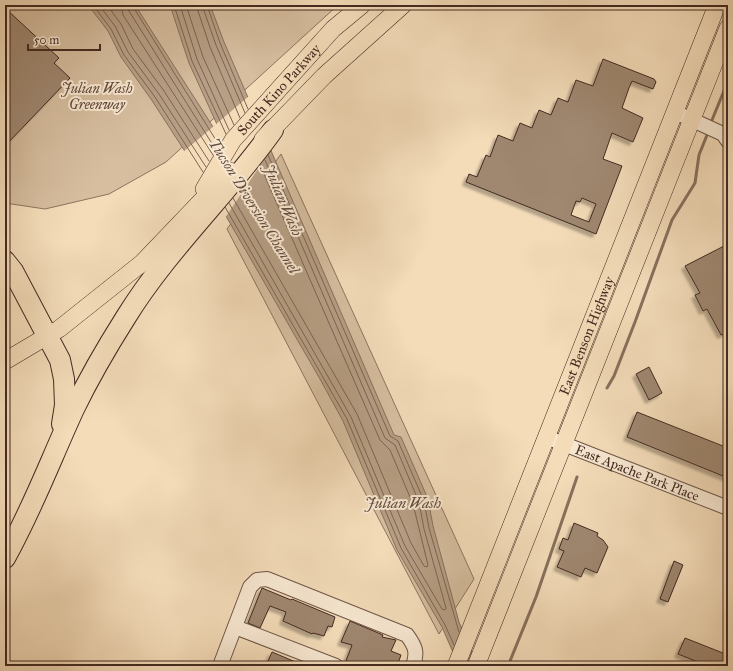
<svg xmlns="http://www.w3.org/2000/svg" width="733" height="671" viewBox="0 0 733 671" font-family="'IM FELL Great Primer',serif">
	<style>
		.green { fill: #d6be9f; stroke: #8c7460 }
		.water { fill: #b79f85; stroke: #88705d }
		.pier { fill: #f4dcb9 }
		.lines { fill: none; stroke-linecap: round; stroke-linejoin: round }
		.shore { stroke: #7c6453; stroke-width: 1 }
		.stream { stroke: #88705d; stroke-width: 3 }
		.building { fill: #9f8770; stroke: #422a21; fill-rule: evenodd; filter: url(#shadow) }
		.minor-casing { stroke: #6e5647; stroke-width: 16 }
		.major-casing { stroke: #422a21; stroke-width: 18 }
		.highway-casing { stroke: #422a21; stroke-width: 22 }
		.minor { stroke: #f8e8d2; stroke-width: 14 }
		.major { stroke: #f4dcb9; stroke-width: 17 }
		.highway { stroke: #f4dcb9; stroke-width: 20 }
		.labels { text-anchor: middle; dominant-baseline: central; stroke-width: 4; stroke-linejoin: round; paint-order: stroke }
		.park-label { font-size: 14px; font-style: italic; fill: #60483a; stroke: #f8e8d2 }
		.street-label { font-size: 14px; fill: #422a21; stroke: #f8e8d2 }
		.water-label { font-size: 15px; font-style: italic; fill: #654d3f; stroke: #f8e8d2 }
	</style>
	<defs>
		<filter id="shadow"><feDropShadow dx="-3.5" dy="3.5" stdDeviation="1" flood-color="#0004"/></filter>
	</defs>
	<rect width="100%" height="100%" fill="#f4dcb9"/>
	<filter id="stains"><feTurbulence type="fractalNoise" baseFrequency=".005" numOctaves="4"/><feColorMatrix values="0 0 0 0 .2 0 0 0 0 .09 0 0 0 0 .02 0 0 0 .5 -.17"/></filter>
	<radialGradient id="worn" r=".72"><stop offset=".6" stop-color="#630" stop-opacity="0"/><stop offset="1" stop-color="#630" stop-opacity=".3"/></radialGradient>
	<g class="green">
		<polygon points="5,5 338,5 166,162 109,194 45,209 5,203"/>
		<polygon points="281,154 474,579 439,634 227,229"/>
	</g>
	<polygon class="water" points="88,5 135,5 231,155 189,63 170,5 210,5 224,42 394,435 401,437 428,499 433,526 459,622 478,666 459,666 442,627 397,550 343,421 320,379 219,204 151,99 121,57 108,31"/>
	<polygon class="pier" points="249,96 272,148 225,218 183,152 214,126 219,133 215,125"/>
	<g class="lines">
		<g class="shore">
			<polyline points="93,5 111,29 124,55 155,97 203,172"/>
			<polyline points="99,5 115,26 128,52 159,94 206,167"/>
			<polyline points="107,5 121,24 133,49 164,91 209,161"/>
			<polyline points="121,5 123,15 213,155"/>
			<polyline points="127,5 129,11 216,150"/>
			<polyline points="132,5 219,145"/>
			<polyline points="174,5 192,61 226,134"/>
			<polyline points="180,5 197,59 229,130"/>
			<polyline points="186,5 203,57 234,125"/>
			<polyline points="196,5 210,47 240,118"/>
			<polyline points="202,5 216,45 245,113"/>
			<polyline points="207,5 220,43 248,109"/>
			<polyline points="268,155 390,436 398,441 424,501 429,528 459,632"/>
			<polyline points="233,198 357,414 411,543 424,566 427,567 428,565 413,504 390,450 380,440 260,165"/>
			<polyline points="229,203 351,417 405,546 442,609 445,610 446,608 424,529 419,502 395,445 385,438 265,160"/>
			<polyline points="225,207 347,419 401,548 445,625 454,645"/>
		</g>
		<g class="stream">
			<polyline points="712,120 728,81"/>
			<polyline points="607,388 614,376 635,322 672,220 695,183 699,155 707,135"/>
			<polyline points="508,666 536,597 577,477"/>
		</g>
	</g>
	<g class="building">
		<polygon points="5,8 59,58 54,63 70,78 5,146"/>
		<path d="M 603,59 L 654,79 L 656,82 L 653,89 L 632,81 L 629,88 L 622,108 L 643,118 L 633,142 L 612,133 L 603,159 L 622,166 L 596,234 L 466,182 L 469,174 L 477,177 L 486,155 L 490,157 L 498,135 L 513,141 L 520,123 L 532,128 L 539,110 L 551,115 L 558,98 L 568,102 L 576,80 L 593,86 ZM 582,198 L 596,204 L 589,222 L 571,215 L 576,201 L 580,202 Z"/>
		<polygon points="728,244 728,332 721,335 707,309 703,311 695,295 700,293 685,266"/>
		<polygon points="649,367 662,393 649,400 636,374"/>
		<polygon points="637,412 728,448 728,478 627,437"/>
		<polygon points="574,523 598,533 597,536 603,540 608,547 597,573 585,568 581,577 557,567 564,551 559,549 563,538 568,540"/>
		<polygon points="674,561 683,565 668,602 660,599"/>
		<polygon points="262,588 291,600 292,599 335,617 332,627 328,626 324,636 313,633 312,634 283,621 286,612 270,606 260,628 248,623"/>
		<polygon points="350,621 383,635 382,637 396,640 391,651 401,655 397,666 344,666 352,645 341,642"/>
		<polygon points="685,638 728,655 728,666 708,666 678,654"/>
		<polygon points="272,652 305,666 266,666"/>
	</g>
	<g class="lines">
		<defs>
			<g id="minor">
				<polyline points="675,112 723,134 728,141"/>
				<path id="s1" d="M 546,437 L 728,508"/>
				<polyline points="235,627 336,666"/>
				<path d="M 220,666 L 250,587 L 257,580 L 267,579 L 407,635 C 415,646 418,652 413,666"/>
			</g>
			<g id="major">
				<polyline points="263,139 324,76 403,5"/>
				<path id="s2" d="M 204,189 L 233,140 L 333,29 L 362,5"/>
				<polyline points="5,361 59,329 142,263 230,171"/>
				<path id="s3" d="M 456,666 L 717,5"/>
				<polyline points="476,666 728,28"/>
			</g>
			<g id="highway">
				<polyline points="5,261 13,271 60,360 64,379 65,405 62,424"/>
				<path d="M 5,558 C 32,510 51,459 74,409 C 89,378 107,347 126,317 C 168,249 227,195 273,130"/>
			</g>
		</defs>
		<use href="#minor" class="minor-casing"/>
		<use href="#major" class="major-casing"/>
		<use href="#highway" class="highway-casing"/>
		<use href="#minor" class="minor"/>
		<use href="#major" class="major"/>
		<use href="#highway" class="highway"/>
	</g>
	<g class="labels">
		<g class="park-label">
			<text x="97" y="88">Julian Wash<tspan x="97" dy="16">Greenway</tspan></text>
		</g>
		<g class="street-label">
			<text stroke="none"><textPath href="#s2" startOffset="125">South Kino Parkway</textPath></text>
			<text stroke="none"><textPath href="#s3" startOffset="355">East Benson Highway</textPath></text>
			<text stroke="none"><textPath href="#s1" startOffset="98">East Apache Park Place</textPath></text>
		</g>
		<g class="water-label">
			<text transform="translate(283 200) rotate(67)">Julian Wash</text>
			<text transform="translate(254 206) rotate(58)">Tucson Diversion Channel</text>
			<text x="403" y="503">Julian Wash</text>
		</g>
	</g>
	<rect width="733" height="671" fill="none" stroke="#f4dcb9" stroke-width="20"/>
	<rect x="6" y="6" width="721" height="659" fill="none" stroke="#422a21" stroke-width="2"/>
	<rect x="10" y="10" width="713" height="651" fill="none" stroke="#422a21"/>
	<path d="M28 44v6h72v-6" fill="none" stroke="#422a21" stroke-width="2"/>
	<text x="34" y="44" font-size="12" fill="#422a21" stroke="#f8e8d2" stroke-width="3" paint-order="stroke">50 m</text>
	<rect width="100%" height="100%" filter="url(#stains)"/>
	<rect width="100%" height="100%" fill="url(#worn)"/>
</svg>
